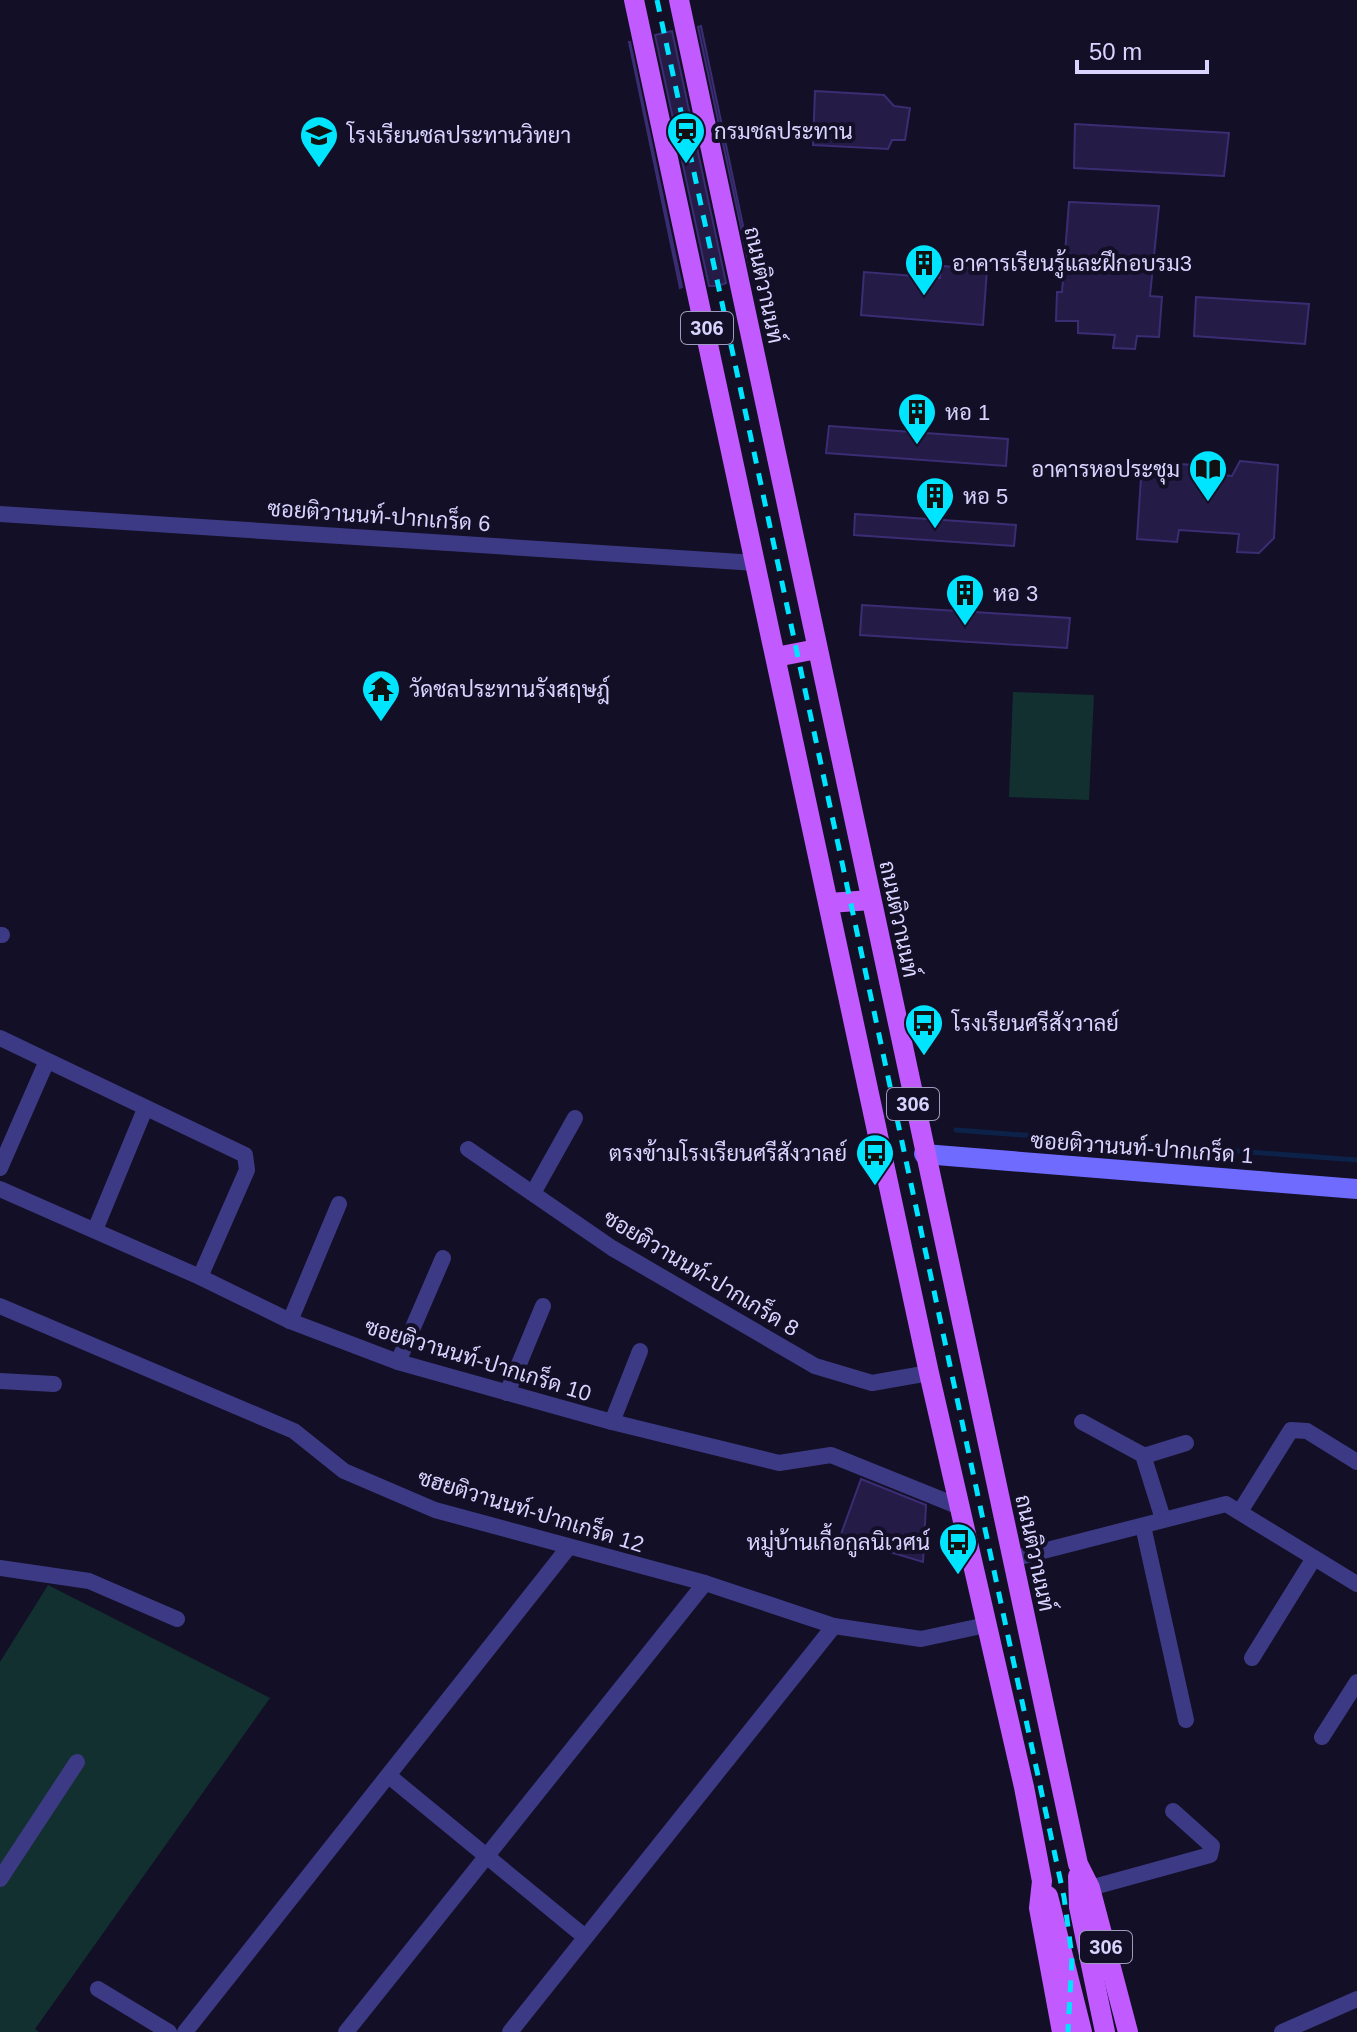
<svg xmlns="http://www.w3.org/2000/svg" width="1357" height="2032" viewBox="0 0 1357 2032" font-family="Helvetica,Sarabun,sans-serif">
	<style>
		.green { fill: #12302f }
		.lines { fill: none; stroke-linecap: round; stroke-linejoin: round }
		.stream { stroke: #0c2248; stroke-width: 5 }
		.building { fill: #241b47; stroke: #3b2d73; stroke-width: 2 }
		.street { stroke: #3d3a85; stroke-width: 16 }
		.secondary { stroke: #6f6bff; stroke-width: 20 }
		.primary { stroke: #c25bff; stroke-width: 20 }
		.rail { stroke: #00e5ff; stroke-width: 5; stroke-dasharray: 12 10; stroke-linecap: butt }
		.labels { text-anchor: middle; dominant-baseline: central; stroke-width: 8; stroke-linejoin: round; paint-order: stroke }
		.shield { fill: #130f26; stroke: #9e99be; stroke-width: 2 }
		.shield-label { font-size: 20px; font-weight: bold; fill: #d9d4ff }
		.poi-label { font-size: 22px; fill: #d9d4ff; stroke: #130f26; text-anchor: start }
		.street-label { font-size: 22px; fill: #d9d4ff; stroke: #130f26 }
	</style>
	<rect width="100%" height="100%" fill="#130f26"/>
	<g class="green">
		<polygon points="1013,692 1094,695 1089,800 1009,797"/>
		<polygon points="48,1585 270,1698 35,2029 39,2032 0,2032 0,1662"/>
	</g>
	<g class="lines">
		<polyline class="stream" points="956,1130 1357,1160"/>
	</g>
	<g class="building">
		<polygon points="701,26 753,273 751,274 698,27"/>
		<polygon points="672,31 726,283 718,286 709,286 655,35"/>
		<polygon points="629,42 630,42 682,287 680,288"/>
		<polygon points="815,91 884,95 894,106 910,108 905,140 892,140 888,149 813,145"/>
		<polygon points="1075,124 1229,133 1224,176 1074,168"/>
		<polygon points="1069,202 1159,206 1150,296 1162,297 1159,337 1137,336 1135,349 1113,348 1115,335 1078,333 1078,321 1056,321 1057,292 1062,292"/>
		<polygon points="941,266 987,269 983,325 861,315 864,272 940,278"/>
		<polygon points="1196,297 1309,304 1305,344 1194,336"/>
		<polygon points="829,426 1008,439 1006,466 826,453"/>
		<polygon points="1240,461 1278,465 1274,538 1259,553 1237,552 1239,534 1179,530 1177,542 1137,539 1142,462 1196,465 1197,472 1232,476"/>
		<polygon points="855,514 1016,525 1014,546 854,535"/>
		<polygon points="862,605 1070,618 1067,648 860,635"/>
		<polygon points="861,1479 926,1505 923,1562 840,1537"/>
	</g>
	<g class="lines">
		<g class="street">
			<polyline points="0,514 756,563"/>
			<polyline points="0,935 2,935"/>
			<polyline points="0,1038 245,1155 247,1170 200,1277"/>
			<polyline points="468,1149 612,1248 815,1366 872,1383 929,1373"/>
			<polyline points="0,1168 46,1063"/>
			<polyline points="0,1189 200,1277 290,1321 398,1362 612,1422 779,1463 831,1455 960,1507"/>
			<polyline points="533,1193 575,1118"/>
			<polyline points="95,1230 145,1109"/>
			<polyline points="0,1306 294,1431 344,1471 435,1510 705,1583 834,1626 921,1639 986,1625"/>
			<polyline points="290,1321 339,1204"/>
			<polyline points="398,1362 443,1258"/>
			<polyline points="0,1381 54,1384"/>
			<polyline points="507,1393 543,1306"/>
			<polyline points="612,1422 640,1351"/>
			<polyline points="1082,1422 1143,1455 1163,1519"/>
			<polyline points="1144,1456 1186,1443"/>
			<polyline points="1241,1510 1291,1430 1307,1431 1357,1462"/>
			<polyline points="1143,1526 1186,1720"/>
			<polyline points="1012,1559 1226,1504 1357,1584"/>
			<polyline points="0,1568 89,1581 177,1619"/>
			<polyline points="1252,1658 1314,1558"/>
			<polyline points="1322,1737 1357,1682"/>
			<polyline points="389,1776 585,1937"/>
			<polyline points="0,1879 77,1762"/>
			<polyline points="1090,1888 1210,1855 1212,1846 1173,1811"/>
			<polyline points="98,1989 169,2032"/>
			<polyline points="185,2032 568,1548"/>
			<polyline points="346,2032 705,1583"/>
			<polyline points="510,2032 834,1626"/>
			<polyline points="1282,2032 1357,1999"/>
		</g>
		<polyline class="secondary" points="924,1154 1357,1189"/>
		<g class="primary">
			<polyline points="634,0 929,1373 1024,1787 1042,1881 1039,1908 1062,2032"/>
			<polyline points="679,0 1078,1864 1090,1888 1128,2032"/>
			<polyline points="776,657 817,649"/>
			<polyline points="829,903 871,900"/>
			<polyline points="1078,1876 1079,1907 1105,2032"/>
			<polyline points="1048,1896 1082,2032"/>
		</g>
		<polyline class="rail" points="657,0 1064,1897 1072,1957 1068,2032"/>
	</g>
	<defs>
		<symbol id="station-pin" viewBox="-11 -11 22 30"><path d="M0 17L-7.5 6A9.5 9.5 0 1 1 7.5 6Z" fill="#00e5ff" stroke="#130f26"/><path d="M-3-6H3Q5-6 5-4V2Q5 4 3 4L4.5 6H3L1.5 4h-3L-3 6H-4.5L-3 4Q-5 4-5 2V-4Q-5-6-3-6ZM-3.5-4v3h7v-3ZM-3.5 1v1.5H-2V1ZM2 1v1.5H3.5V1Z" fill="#111"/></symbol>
		<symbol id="school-pin" viewBox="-11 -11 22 30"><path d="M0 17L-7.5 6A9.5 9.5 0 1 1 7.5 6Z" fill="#00e5ff" stroke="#130f26"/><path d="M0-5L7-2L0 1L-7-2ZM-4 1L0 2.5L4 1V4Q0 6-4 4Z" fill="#111"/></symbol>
		<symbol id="building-pin" viewBox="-11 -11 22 30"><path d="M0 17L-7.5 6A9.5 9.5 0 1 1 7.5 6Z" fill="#00e5ff" stroke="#130f26"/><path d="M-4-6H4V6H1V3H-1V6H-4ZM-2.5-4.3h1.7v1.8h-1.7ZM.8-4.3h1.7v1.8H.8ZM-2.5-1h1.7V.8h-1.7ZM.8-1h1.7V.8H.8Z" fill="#111"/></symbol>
		<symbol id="library-pin" viewBox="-11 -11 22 30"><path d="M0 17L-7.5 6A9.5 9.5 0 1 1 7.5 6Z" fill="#00e5ff" stroke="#130f26"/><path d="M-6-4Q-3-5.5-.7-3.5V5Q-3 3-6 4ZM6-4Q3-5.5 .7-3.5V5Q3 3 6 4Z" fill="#111"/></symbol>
		<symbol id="temple-pin" viewBox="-11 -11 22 30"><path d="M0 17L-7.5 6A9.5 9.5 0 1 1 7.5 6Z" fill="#00e5ff" stroke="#130f26"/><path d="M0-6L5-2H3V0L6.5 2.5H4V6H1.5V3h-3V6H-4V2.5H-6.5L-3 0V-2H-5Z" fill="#111"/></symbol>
		<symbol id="bus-pin" viewBox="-11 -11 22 30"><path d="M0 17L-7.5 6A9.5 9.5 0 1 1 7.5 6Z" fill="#00e5ff" stroke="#130f26"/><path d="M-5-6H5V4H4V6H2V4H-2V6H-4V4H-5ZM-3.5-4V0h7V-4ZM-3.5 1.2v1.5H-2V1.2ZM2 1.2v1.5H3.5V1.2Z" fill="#111"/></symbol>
	</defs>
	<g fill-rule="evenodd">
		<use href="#station-pin" x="664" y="109" width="44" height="60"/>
		<use href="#school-pin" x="297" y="113" width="44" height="60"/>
		<use href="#building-pin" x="902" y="241" width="44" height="60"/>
		<use href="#building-pin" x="895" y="390" width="44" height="60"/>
		<use href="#library-pin" x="1186" y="447" width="44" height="60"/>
		<use href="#building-pin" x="913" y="474" width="44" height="60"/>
		<use href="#building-pin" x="943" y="571" width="44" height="60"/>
		<use href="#temple-pin" x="359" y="667" width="44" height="60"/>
		<use href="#bus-pin" x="902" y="1001" width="44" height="60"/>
		<use href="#bus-pin" x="853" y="1131" width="44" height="60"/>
		<use href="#bus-pin" x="936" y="1520" width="44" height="60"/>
	</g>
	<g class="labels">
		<g class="shield">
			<rect x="681" y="312" width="52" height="32" rx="6"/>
			<rect x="887" y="1088" width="52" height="32" rx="6"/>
			<rect x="1080" y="1931" width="52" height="32" rx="6"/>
		</g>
		<g class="shield-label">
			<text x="707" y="328">306</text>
			<text x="913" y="1104">306</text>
			<text x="1106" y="1947">306</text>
		</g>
		<g class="poi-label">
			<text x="714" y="131">กรมชลประทาน</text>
			<text x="347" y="135">โรงเรียนชลประทานวิทยา</text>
			<text x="952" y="263">อาคารเรียนรู้และฝึกอบรม3</text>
			<text x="945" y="412">หอ 1</text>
			<text x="1180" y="469" text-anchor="end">อาคารหอประชุม</text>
			<text x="963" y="496">หอ 5</text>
			<text x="993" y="593">หอ 3</text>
			<text x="409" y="689">วัดชลประทานรังสฤษฎ์</text>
			<text x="952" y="1023">โรงเรียนศรีสังวาลย์</text>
			<text x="847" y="1153" text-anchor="end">ตรงข้ามโรงเรียนศรีสังวาลย์</text>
			<text x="930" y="1542" text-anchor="end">หมู่บ้านเกื้อกูลนิเวศน์</text>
		</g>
		<g class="street-label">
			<text transform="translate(764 285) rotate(78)">ถนนติวานนท์</text>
			<text transform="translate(379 516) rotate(4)">ซอยติวานนท์-ปากเกร็ด 6</text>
			<text transform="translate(899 919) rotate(78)">ถนนติวานนท์</text>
			<text transform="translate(1142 1148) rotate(4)">ซอยติวานนท์-ปากเกร็ด 1</text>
			<text transform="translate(701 1273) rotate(31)">ซอยติวานนท์-ปากเกร็ด 8</text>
			<text transform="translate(478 1360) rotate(17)">ซอยติวานนท์-ปากเกร็ด 10</text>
			<text transform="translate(531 1511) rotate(17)">ซฮยติวานนท์-ปากเกร็ด 12</text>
			<text transform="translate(1035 1553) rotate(78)">ถนนติวานนท์</text>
		</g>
	</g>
	<path d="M1077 60v12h130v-12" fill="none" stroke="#d9d4ff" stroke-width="4"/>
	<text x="1089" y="60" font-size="24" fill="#d9d4ff" stroke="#130f26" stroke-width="6" paint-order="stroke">50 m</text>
</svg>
